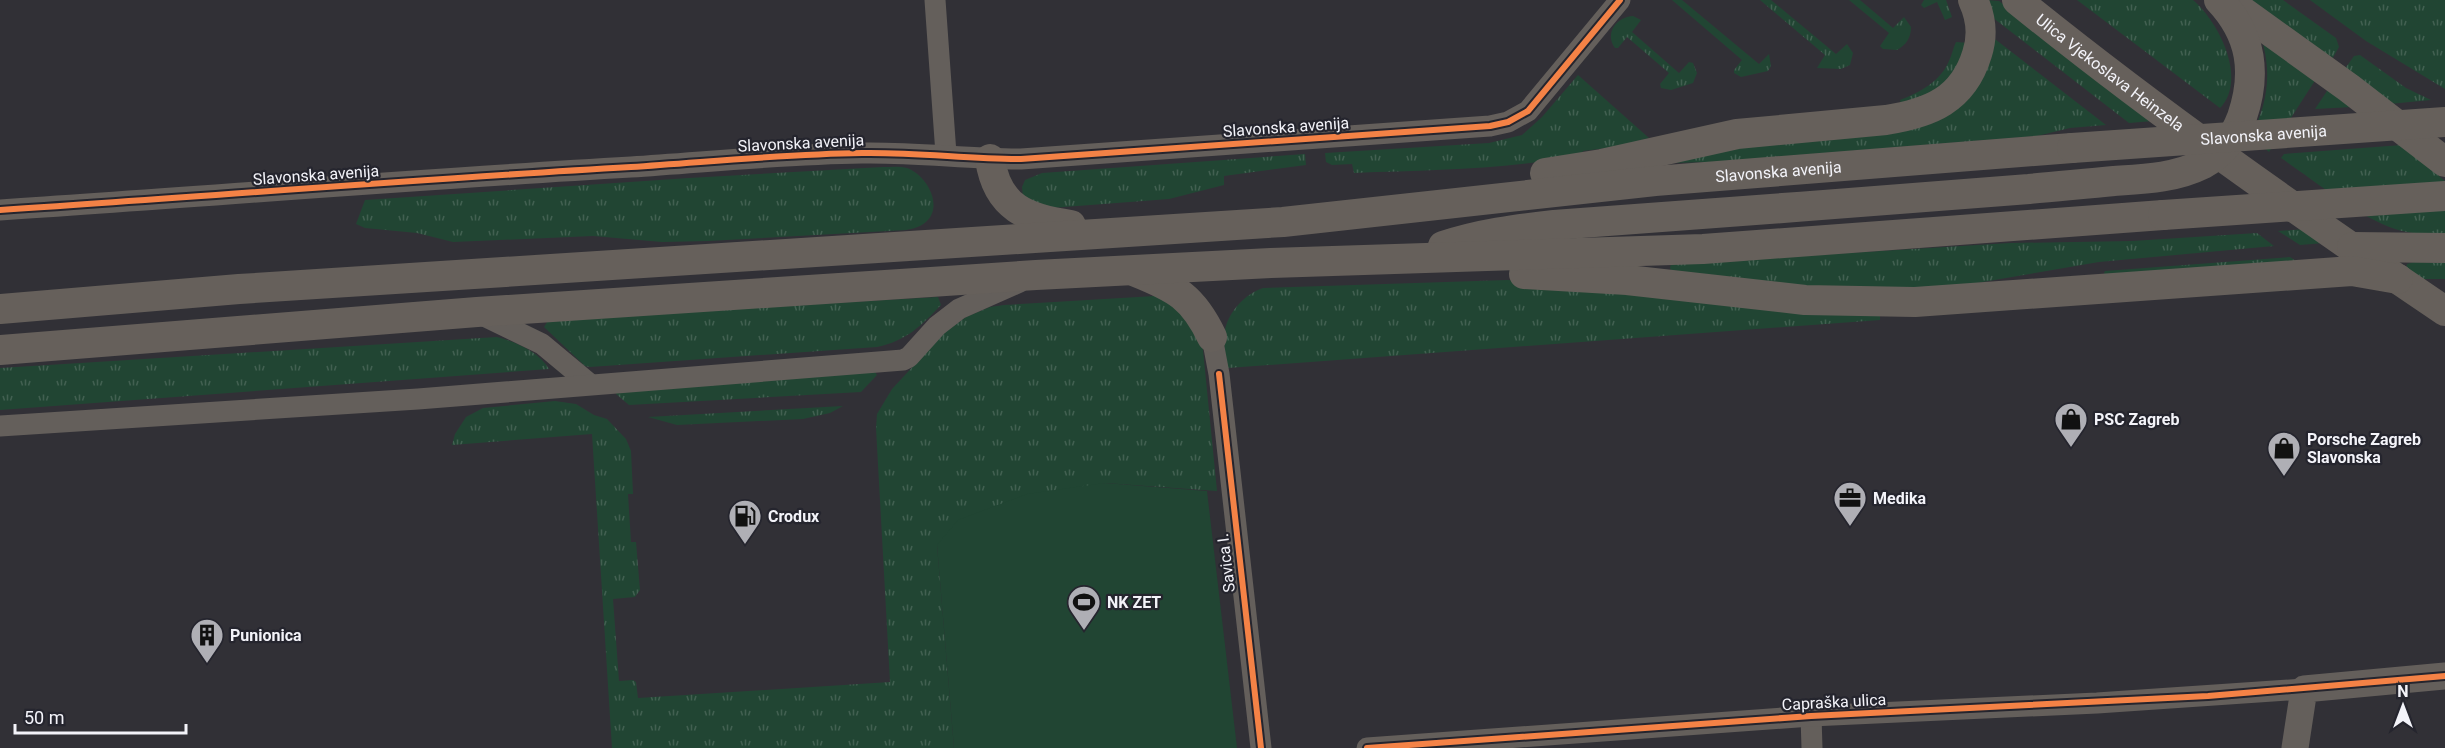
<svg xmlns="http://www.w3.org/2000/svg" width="2445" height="748" viewBox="0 0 2445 748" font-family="Roboto,sans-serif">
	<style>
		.grass { fill: url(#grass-tufts) }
		.park { fill: #214533 }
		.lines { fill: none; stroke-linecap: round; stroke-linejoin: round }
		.minor { stroke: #645f5b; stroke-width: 21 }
		.tertiary { stroke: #645f5b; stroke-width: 27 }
		.secondary { stroke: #66605b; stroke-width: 30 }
		.secondary-bridge { stroke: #66605b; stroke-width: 30 }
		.cycleway-casing { stroke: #25252e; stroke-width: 10 }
		.cycleway { stroke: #f48246; stroke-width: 6 }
		.labels { text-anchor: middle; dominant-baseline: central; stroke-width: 4.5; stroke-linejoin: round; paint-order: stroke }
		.street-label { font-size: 16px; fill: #f3f3f9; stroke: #25252e }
		.poi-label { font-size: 16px; font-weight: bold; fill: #f3f3f9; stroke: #25252e; text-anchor: start }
	</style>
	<defs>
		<pattern id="grass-tufts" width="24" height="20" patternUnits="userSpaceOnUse" patternTransform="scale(1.5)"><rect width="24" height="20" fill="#214533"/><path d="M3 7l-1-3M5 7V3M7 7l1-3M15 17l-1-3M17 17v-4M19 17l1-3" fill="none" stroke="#426051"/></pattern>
	</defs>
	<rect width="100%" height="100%" fill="#313036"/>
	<g class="grass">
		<polygon points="1672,0 1682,0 1759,64 1769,54 1771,66 1768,71 1741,77 1734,73 1734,70 1742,60"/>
		<polygon points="1760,0 1771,0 1836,54 1847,44 1853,53 1850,65 1841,69 1817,68 1825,55"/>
		<path d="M 1849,0 L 1860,0 L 1893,28 L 1904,17 L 1911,27 C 1911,38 1906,45 1897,50 L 1883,49 L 1880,46 L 1889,33 Z"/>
		<polygon points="1924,0 1946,0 1952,17 1945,20 1937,2 1924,8 1921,5"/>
		<polygon points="1986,0 1999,1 2153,121 2129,123 1988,14"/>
		<path d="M 2077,0 L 2193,0 C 2218,21 2248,79 2220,108 Z"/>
		<polygon points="2247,0 2283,0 2336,38 2339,47 2331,61"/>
		<polygon points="2310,0 2445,0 2445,89 2366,41"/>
		<path d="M 1633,16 L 1641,20 L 1632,32 L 1679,73 L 1689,62 L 1693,63 L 1697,73 L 1693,83 L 1671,90 L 1661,88 L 1660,84 L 1669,73 L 1627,37 L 1618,48 L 1615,48 C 1604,33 1617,17 1633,16 Z"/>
		<polygon points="1991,36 2106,125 2070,128 2037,136 1712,162 1668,163 1717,147 1912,129"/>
		<path d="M 1956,42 L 1970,43 L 1964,62 L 1939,89 L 1901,104 L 1900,100 C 1920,92 1940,82 1949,61 C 1952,55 1953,48 1956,42 Z"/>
		<path d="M 2263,44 L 2316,79 L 2269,152 L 2251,137 C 2266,106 2272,78 2263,44 Z"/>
		<polygon points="2360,55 2406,88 2431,100 2389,104 2344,70 2354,56"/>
		<path d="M 1578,75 L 1649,138 L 1615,147 L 1583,151 L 1582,155 C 1505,170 1433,170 1354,173 L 1352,164 L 1332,165 L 1326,162 L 1325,153 L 1489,143 L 1522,135 L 1542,117 Z"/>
		<polygon points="2329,88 2353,107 2315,109"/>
		<path d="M 2402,145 L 2445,181 L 2445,235 C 2428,235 2411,234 2395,229 C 2361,218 2312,179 2281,158 L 2284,154 Z"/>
		<polygon points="1305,154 1306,165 1224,176 1224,185 1169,199 1051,208 1023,197 1022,187 1025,180 1042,173"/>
		<path d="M 883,167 C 891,167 900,166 907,168 C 929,176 947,212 920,226 C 916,228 911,229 906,230 L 708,241 L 662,242 L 593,236 L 453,242 L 417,233 L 365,228 L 356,224 L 365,200 L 689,178 Z"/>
		<polygon points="2305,229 2324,243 2300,245 2278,231"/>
		<polygon points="2257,233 2274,246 2099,262 1977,283 1932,288 1811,287 1671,270 1670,268 1671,264 2010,243 2132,241"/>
		<polygon points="2290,257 2299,263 2105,276 2104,273 2105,271"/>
		<polygon points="2414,262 2445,263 2445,279 2422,279 2406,270 2407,264"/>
		<path d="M 1507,280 L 1555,282 L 1880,316 L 1880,320 L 1228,368 C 1226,357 1222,341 1225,330 C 1229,311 1245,294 1263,288 Z"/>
		<polygon points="1155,296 1175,302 1202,340 1217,491 1105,483 937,545 954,748 612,748 592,434 452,445 455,434 466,417 483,408 555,401 576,404 594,415 607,419 626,439 631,451 633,494 628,494 631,542 636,542 640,590 635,597 613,599 619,681 633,680 636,682 638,698 890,682 876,428 877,414 892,389 944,333 966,317 990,307 1004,305"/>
		<path d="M 938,297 L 941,305 C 921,326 906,341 877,347 L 590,367 L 585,366 L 544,327 L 549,319 Z"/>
		<path d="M 497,337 C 516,342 539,352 549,369 L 0,410 L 0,368 Z"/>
		<polygon points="875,372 877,375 861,392 629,405 616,394 616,392"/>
		<polygon points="843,406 830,413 803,419 677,425 648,417"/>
	</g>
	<polygon class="park" points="1105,483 1207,491 1237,748 954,748 937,545 958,520 1027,494"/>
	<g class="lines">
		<g class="minor">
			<polyline points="935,0 946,154"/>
			<path d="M 0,210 C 210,196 421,179 631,167 C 708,162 785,154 862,153 C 916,152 968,159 1021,159 L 1490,126 L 1508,122 L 1528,111 L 1620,0"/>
			<polyline points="478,313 542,344 590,384"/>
			<polyline points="1212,337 1219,374 1261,748"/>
			<polyline points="0,426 418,399 903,360 909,357 937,326 959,309 1020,282"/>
			<polyline points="1811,716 1812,748"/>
			<polyline points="1367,748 1811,716 2097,703 2304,689"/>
		</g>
		<polyline class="tertiary" points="2295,748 2304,689 2445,676"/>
		<g class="secondary">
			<path id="s1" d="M 2017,0 C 2154,111 2298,212 2445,311"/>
			<polyline points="2228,1 2349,88 2445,162"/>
			<path d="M 990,159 C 997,208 1027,219 1071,225"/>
			<path d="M 1545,173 L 1602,164 L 1737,134 L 1886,120 C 1930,113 1963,100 1977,54 C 1983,36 1981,17 1973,0"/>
			<path d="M 1443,246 C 1479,234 1516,229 1554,225 C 1712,213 1871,202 2029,189 C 2057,186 2086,184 2114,181 C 2144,179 2175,178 2203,164 C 2223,153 2234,138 2242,117 C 2257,73 2252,35 2219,0"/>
			<polyline points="2352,247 2445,248"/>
			<path d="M 1136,272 C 1176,288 1193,297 1212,337"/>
			<polyline points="1524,274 1627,280 1805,300 1915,302 2352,271 2398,279"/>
			<path id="s2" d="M 0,309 L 239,289 L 1283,222 L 1655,181 L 2072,148"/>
			<polyline points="0,350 477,312 1036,275 1271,263 1703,249 2163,215"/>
		</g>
		<g class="secondary-bridge">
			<path id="s3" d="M 2072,148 L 2445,122"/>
			<polyline points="2163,215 2445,196"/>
		</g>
		<defs>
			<g id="cycleway">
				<path d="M 0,210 C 210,196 421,179 631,167 C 708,162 785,154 862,153 C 916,152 968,159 1021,159 L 1490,126 L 1508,122 L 1528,111 L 1620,0"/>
				<polyline points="1219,374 1261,748"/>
				<polyline points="1367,748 1811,716 2208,696 2445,676"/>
			</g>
		</defs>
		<use href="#cycleway" class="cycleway-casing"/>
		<use href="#cycleway" class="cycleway"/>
	</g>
	<defs>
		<symbol id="shop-pin" viewBox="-11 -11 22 30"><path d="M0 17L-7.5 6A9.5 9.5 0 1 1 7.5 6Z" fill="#afafb5" stroke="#25252e"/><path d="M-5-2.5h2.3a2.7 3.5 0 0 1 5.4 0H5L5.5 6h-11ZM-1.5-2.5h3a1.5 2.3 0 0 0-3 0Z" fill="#111"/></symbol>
		<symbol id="office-pin" viewBox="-11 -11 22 30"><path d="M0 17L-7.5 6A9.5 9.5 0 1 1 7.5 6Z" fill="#afafb5" stroke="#25252e"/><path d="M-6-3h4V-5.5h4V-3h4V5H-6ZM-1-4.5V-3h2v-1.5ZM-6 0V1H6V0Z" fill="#111"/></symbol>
		<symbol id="fuel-pin" viewBox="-11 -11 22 30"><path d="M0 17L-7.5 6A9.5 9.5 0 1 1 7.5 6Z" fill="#afafb5" stroke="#25252e"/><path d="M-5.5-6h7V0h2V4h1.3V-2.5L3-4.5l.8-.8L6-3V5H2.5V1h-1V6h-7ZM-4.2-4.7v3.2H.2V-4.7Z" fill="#111"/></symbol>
		<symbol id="stadium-pin" viewBox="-11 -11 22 30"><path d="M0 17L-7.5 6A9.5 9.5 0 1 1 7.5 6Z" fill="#afafb5" stroke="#25252e"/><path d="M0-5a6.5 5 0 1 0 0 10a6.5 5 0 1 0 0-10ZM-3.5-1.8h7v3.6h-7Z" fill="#111"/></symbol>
		<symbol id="building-pin" viewBox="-11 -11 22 30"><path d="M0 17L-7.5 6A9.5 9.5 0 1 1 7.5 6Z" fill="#afafb5" stroke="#25252e"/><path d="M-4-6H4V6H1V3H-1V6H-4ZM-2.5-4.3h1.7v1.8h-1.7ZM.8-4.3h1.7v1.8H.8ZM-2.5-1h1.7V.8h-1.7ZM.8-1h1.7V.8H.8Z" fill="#111"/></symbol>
	</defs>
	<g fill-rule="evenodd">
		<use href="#shop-pin" x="2052" y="400" width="38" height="52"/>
		<use href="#shop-pin" x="2265" y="429" width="38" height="52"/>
		<use href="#office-pin" x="1831" y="479" width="38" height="52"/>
		<use href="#fuel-pin" x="726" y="497" width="38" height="52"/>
		<use href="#stadium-pin" x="1065" y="583" width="38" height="52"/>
		<use href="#building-pin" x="188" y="616" width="38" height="52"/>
	</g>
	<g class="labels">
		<g class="street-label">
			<text stroke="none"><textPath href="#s1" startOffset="118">Ulica Vjekoslava Heinzela</textPath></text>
			<text transform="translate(1286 127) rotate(-4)">Slavonska avenija</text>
			<text stroke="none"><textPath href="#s3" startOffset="192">Slavonska avenija</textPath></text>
			<text transform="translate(801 143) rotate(-3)">Slavonska avenija</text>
			<text stroke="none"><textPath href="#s2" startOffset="1784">Slavonska avenija</textPath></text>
			<text transform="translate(316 175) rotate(-4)">Slavonska avenija</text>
			<text transform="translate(1226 563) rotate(-97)">Savica I.</text>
			<text transform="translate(1834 702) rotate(-3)">Capraška ulica</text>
		</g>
		<g class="poi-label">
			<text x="2094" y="419">PSC Zagreb</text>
			<text x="2307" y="439">Porsche Zagreb<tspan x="2307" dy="18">Slavonska</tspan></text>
			<text x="1873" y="498">Medika</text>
			<text x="768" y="516">Crodux</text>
			<text x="1107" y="602">NK ZET</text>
			<text x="230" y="635">Punionica</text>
		</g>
	</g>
	<g transform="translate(2403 706)" stroke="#25252e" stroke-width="4.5" paint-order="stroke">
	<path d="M0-4.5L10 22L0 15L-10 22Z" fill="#f3f3f9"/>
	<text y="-9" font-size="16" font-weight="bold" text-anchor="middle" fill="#f3f3f9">N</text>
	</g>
	<path d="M15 724v9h171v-9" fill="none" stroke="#f3f3f9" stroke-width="3"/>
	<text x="24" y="724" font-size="18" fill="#f3f3f9" stroke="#25252e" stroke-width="4.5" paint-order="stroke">50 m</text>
</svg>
